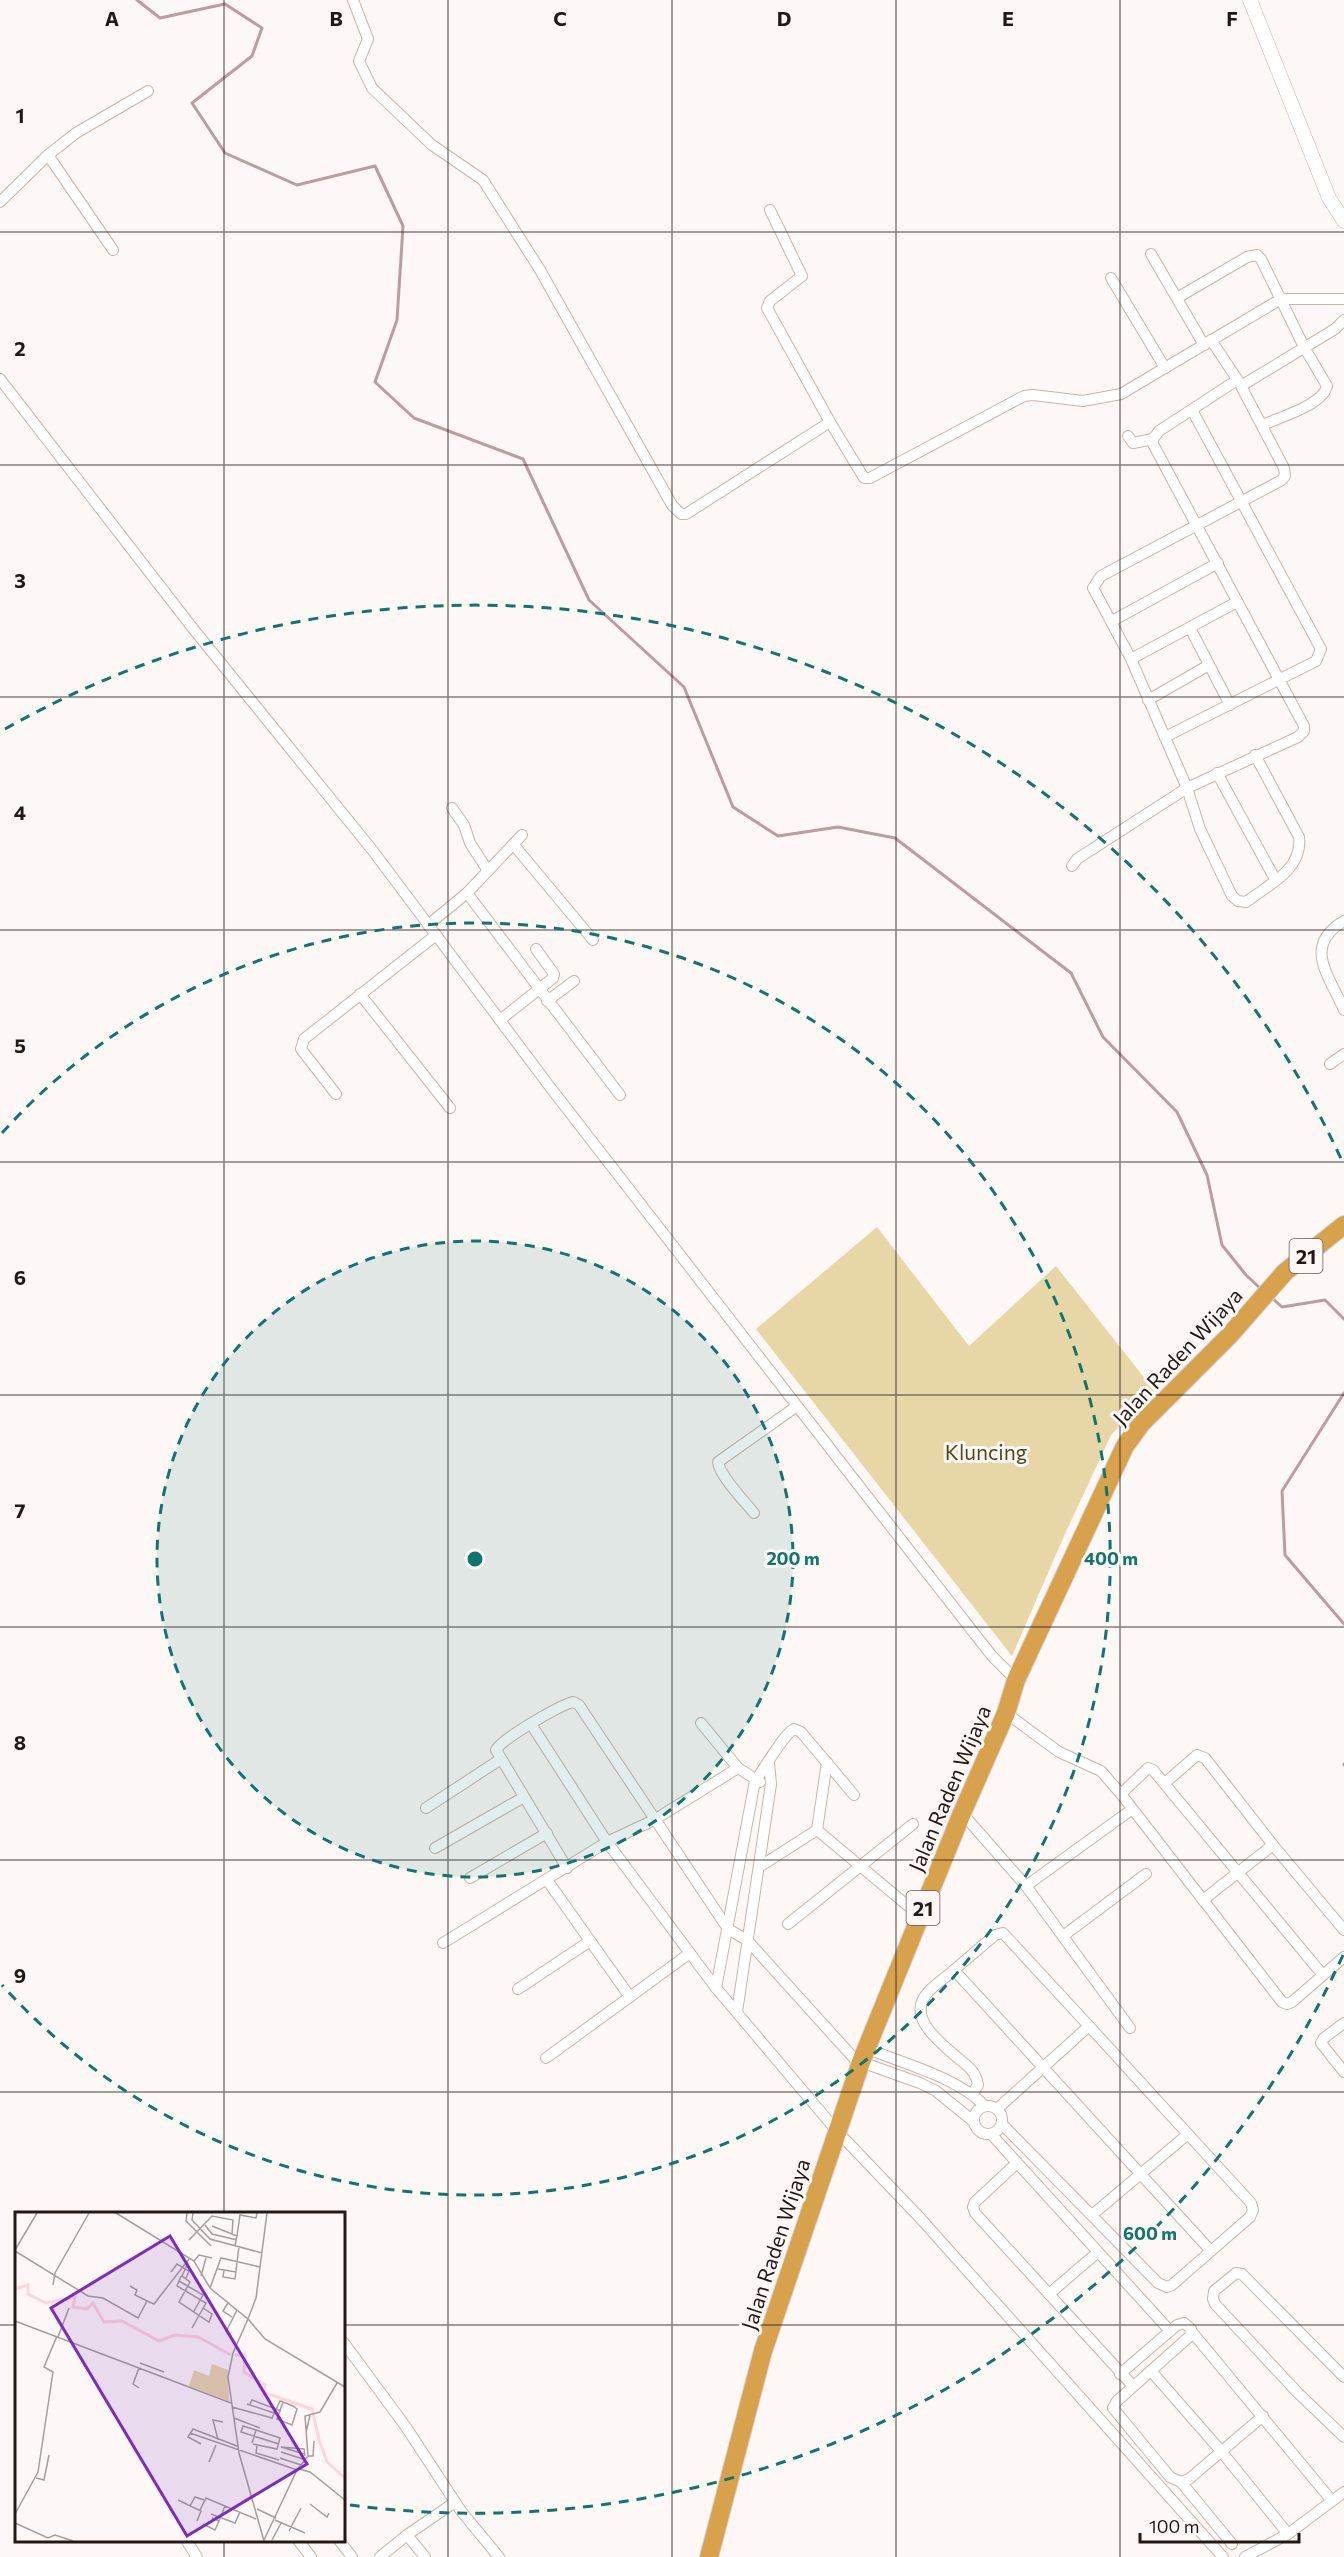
<svg xmlns="http://www.w3.org/2000/svg" width="1344" height="2557" viewBox="0 0 1344 2557" font-family="Commissioner,sans-serif">
	<style>
		.green { fill: #e7d7a6 }
		.lines { fill: none; stroke-linecap: round; stroke-linejoin: round }
		.stream { stroke: #bb9d9f; stroke-width: 3 }
		.minor-casing { stroke: #cbb4a7; stroke-width: 12 }
		.tertiary-casing { stroke: #cbb4a7; stroke-width: 15 }
		.trunk-casing { stroke: #d7d6d5; stroke-width: 20 }
		.minor { stroke: #fff; stroke-width: 10 }
		.tertiary { stroke: #fff; stroke-width: 14 }
		.trunk { stroke: #d8a24c; stroke-width: 18 }
		.grid { fill: none; stroke: #221915; stroke-width: 1.5; stroke-opacity: 0.55 }
		.ring { fill: none; stroke: #0f766e; stroke-width: 3; stroke-dasharray: 10 8 }
		.labels { text-anchor: middle; dominant-baseline: central; stroke-width: 6; stroke-linejoin: round; paint-order: stroke }
		.shield { fill: #fdf8f6; stroke: #645c58; stroke-width: 1.5 }
		.shield-label { font-size: 20px; font-weight: bold; fill: #221915 }
		.street-label { font-size: 21px; fill: #221915; stroke: #fdf8f6 }
		.park-label { font-size: 21px; fill: #54471a; stroke: #fdf8f6 }
		.inset-river { fill: none; stroke: #fdd5da; stroke-width: 3 }
		.inset-road { fill: none; stroke: #a59f9c; stroke-width: 1.5 }
		.view { fill: #7b2cbf; fill-opacity: 0.15; stroke: #7b2cbf; stroke-width: 3 }
		.inset-edge { fill: none; stroke: #221915; stroke-width: 3 }
		.grid-label { font-size: 20px; text-anchor: middle; font-weight: bold; fill: #221915; stroke: #fdf8f6; stroke-width: 6; stroke-linejoin: round; paint-order: stroke }
		.centre { fill: #0f766e; stroke: #fdf8f6; stroke-width: 3 }
		.ring-label { font-size: 18px; text-anchor: middle; font-weight: bold; fill: #0f766e; stroke: #fdf8f6; stroke-width: 6; stroke-linejoin: round; paint-order: stroke }
	</style>
	<rect width="100%" height="100%" fill="#fdf8f6"/>
	<polygon class="green" points="877,1227 969,1346 1056,1266 1154,1390 1111,1435 1064,1536 1012,1656 756,1329"/>
	<g class="lines">
		<g class="stream">
			<polyline points="137,0 160,18 225,4 262,28 252,56 192,103 225,153 297,185 375,166 403,226 397,320 375,382 414,418 523,459 589,600 684,687 733,807 778,836 838,827 895,838 1071,973 1103,1037 1177,1112 1207,1175 1222,1245 1246,1275 1261,1289"/>
			<polyline points="1271,1297 1282,1307 1325,1300 1344,1319"/>
			<polyline points="1344,1393 1282,1491 1285,1555 1344,1624"/>
			<polyline points="1344,1764 1344,1765"/>
		</g>
		<defs>
			<g id="minor">
				<polyline points="353,0 368,39 359,61 372,88 432,145 483,180 540,270 672,505 681,514 686,514 830,422 864,478 870,478 1024,396 1033,395 1083,401 1121,394 1281,299 1344,299"/>
				<polyline points="48,155 113,250"/>
				<polyline points="0,202 48,155 76,133 148,91"/>
				<polyline points="770,210 802,276 770,301 767,308 830,422"/>
				<polyline points="1151,254 1204,345"/>
				<polyline points="1111,278 1165,368"/>
				<path d="M 1177,298 L 1247,257 L 1257,255 L 1261,259 L 1304,347 L 1327,386 C 1323,405 1280,417 1263,425"/>
				<polyline points="1211,340 1241,385"/>
				<polyline points="0,379 191,626 373,851 550,1087 870,1500 992,1656 1016,1680"/>
				<polyline points="1128,436 1133,443 1153,439"/>
				<polyline points="1112,621 1218,563"/>
				<polyline points="1190,628 1230,705"/>
				<polyline points="1131,659 1237,602"/>
				<polyline points="1148,700 1209,665"/>
				<polyline points="1165,737 1316,661 1321,649 1192,410"/>
				<path d="M 1255,755 L 1299,837 C 1303,870 1268,885 1246,902 L 1238,901 L 1232,896 L 1200,829 L 1187,788 L 1131,659 L 1093,588 L 1101,576 L 1282,480 L 1285,476 L 1284,468 L 1241,386 L 1335,329 L 1344,320"/>
				<polyline points="1217,773 1275,879"/>
				<polyline points="452,808 464,825 470,843 488,871"/>
				<polyline points="513,844 593,940"/>
				<polyline points="1072,866 1077,859 1187,788 1298,737 1304,731 1304,726 1153,444 1153,439 1159,431 1237,380"/>
				<polyline points="467,893 620,1095"/>
				<path d="M 1344,921 C 1302,946 1329,975 1344,1010"/>
				<polyline points="428,925 467,893 522,835"/>
				<polyline points="360,994 450,1108"/>
				<polyline points="547,1001 574,981"/>
				<polyline points="500,1020 553,978 554,974 536,949"/>
				<polyline points="1330,1064 1344,1054"/>
				<polyline points="336,1094 301,1049 304,1039 436,935"/>
				<path d="M 754,1513 C 745,1502 719,1475 718,1462 L 797,1406"/>
				<polyline points="1006,1713 1059,1752 1101,1771 1121,1794 1282,2002 1287,2004 1292,2002 1344,1957"/>
				<polyline points="701,1723 738,1768 760,1782"/>
				<polyline points="531,1724 607,1842 716,1988 836,2130 921,2219 1223,2557"/>
				<polyline points="1166,1782 1197,1755 1205,1758 1273,1845 1344,1930"/>
				<polyline points="1121,1794 1148,1768 1153,1770 1322,1974"/>
				<polyline points="426,1808 501,1759"/>
				<polyline points="962,1813 1026,1886 1130,2028"/>
				<polyline points="817,1830 920,1916"/>
				<polyline points="435,1848 524,1797"/>
				<polyline points="759,1867 817,1830 827,1762"/>
				<path d="M 567,1868 L 496,1750 C 502,1739 558,1706 573,1702 L 579,1705 L 728,1929 L 747,1940 L 860,2065"/>
				<polyline points="470,1878 547,1833"/>
				<polyline points="547,1880 630,1997"/>
				<polyline points="1026,1886 1131,1810"/>
				<polyline points="1203,1900 1273,1845"/>
				<polyline points="788,1924 913,1824"/>
				<polyline points="1063,1936 1146,1874"/>
				<polyline points="443,1943 607,1842 654,1820 738,1768"/>
				<path d="M 954,1970 C 946,1977 936,1984 929,1991 C 904,2017 941,2043 959,2059 C 969,2067 976,2072 978,2085 L 973,2093"/>
				<path d="M 716,1988 L 755,1781 C 765,1768 783,1735 794,1729 L 801,1732 L 854,1795"/>
				<polyline points="518,1989 590,1941"/>
				<polyline points="737,2012 771,1784 769,1763"/>
				<polyline points="1344,2023 1324,2038 1321,2043 1344,2072"/>
				<polyline points="1089,2026 1003,1933 995,1935 954,1970 1211,2251"/>
				<path d="M 866,2048 C 904,2064 957,2077 985,2106"/>
				<polyline points="546,2058 690,1953"/>
				<polyline points="861,2062 920,2083 936,2091 973,2121"/>
				<circle cx="988" cy="2120" r="14"/>
				<polyline points="997,2109 1089,2026 1251,2203 1253,2210 1250,2217 1172,2285 1167,2287 1158,2283 1002,2124"/>
				<polyline points="991,2134 1170,2331"/>
				<polyline points="1017,2163 975,2202 973,2207 975,2213 1133,2386"/>
				<polyline points="1092,2215 1188,2134"/>
				<polyline points="1049,2294 1098,2252"/>
				<polyline points="1192,2332 1332,2501"/>
				<polyline points="344,2343 406,2427 461,2511 499,2557"/>
				<polyline points="1151,2371 1221,2451 1288,2534"/>
				<polyline points="1120,2374 1177,2325 1184,2323 1191,2329 1190,2336 1117,2401 1113,2408 1170,2477 1181,2482 1232,2544"/>
				<polyline points="1344,2377 1242,2274 1236,2273 1214,2291 1213,2299 1215,2304 1298,2393 1344,2437"/>
				<polyline points="1181,2482 1189,2479 1263,2416"/>
				<polyline points="407,2535 425,2557"/>
				<polyline points="298,2540 311,2557"/>
				<polyline points="339,2540 352,2557"/>
				<polyline points="188,2543 197,2557"/>
				<polyline points="380,2557 407,2535 455,2502"/>
				<polyline points="1245,2557 1288,2534 1344,2492"/>
			</g>
			<polyline id="tertiary" points="1250,0 1329,198 1344,221"/>
			<polyline id="trunk" points="709,2557 763,2351 861,2062 962,1813 1006,1713 1016,1680 1125,1446 1141,1424 1229,1336 1285,1272 1344,1225"/>
		</defs>
		<use href="#minor" class="minor-casing"/>
		<use href="#tertiary" class="tertiary-casing"/>
		<use href="#trunk" class="trunk-casing"/>
		<use href="#minor" class="minor"/>
		<use href="#tertiary" class="tertiary"/>
		<use href="#trunk" class="trunk"/>
	</g>
	<path class="grid" d="M 224,0 L 224,2214M 448,0 L 448,2557M 672,0 L 672,2557M 896,0 L 896,2557M 1120,0 L 1120,2557M 0,232 L 1344,232M 0,465 L 1344,465M 0,697 L 1344,697M 0,930 L 1344,930M 0,1162 L 1344,1162M 0,1395 L 1344,1395M 0,1627 L 1344,1627M 0,1860 L 1344,1860M 0,2092 L 1344,2092M 0,2325 L 16,2325M 344,2325 L 1344,2325M 224,2540 L 224,2557"/>
	<circle cx="475" cy="1559" r="318" fill="#0f766e" fill-opacity=".12"/>
	<g class="ring">
		<circle cx="475" cy="1559" r="318"/>
		<path d="M2 1133A636 636 0 1 1 2 1985"/>
		<path d="M1343 1955A954 954 0 0 1 350 2505M5 729A954 954 0 0 1 1343 1163"/>
	</g>
	<g class="labels">
		<g class="shield">
			<rect x="1289.5" y="1239" width="33" height="34" rx="4.5"/>
			<rect x="906.5" y="1891" width="33" height="34" rx="4.5"/>
		</g>
		<g class="shield-label">
			<text x="1306" y="1256">21</text>
			<text x="923" y="1908">21</text>
		</g>
		<g class="street-label">
			<text transform="translate(1177 1356) rotate(-47)">Jalan Raden Wijaya</text>
			<text transform="translate(949 1788) rotate(-67)">Jalan Raden Wijaya</text>
			<text transform="translate(775 2244) rotate(-72)">Jalan Raden Wijaya</text>
		</g>
		<g class="park-label">
			<text x="986" y="1451">Kluncing</text>
		</g>
	</g>
	<g transform="translate(15 2212)">
		<rect width="330" height="330" fill="#fdf8f6"/>
		<path d="M 197,152 L 213,158 L 214,189 L 174,174 L 179,158 L 194,164 Z" fill="#e7d7a6"/>
		<path class="inset-river" d="M 0,77 L 13,73 L 13,82 L 31,91 L 60,85 L 58,95 L 72,97 L 78,91 L 89,110 L 107,109 L 144,129 L 160,123 L 183,125 L 216,143M 220,143 L 230,143 L 229,160 L 250,173 L 250,181 L 297,197 L 304,228M 304,228 L 312,250 L 330,266"/>
		<path class="inset-road" d="M 101,1 L 179,49 L 195,76 L 233,107 L 241,86 L 252,1M 172,1 L 171,9 L 196,34M 178,1 L 177,8 L 195,27 L 247,41M 190,13 L 197,22 L 222,28M 197,14 L 222,24 L 220,34M 222,24 L 225,3 L 241,6 L 242,1M 174,28 L 197,4 L 218,8 L 217,22M 0,38 L 22,1M 0,39 L 73,84 L 88,86 L 123,106 L 132,89 L 139,92 L 174,47M 179,49 L 184,43 L 197,46M 173,51 L 167,64 L 175,70 L 164,90 L 194,110 L 197,102 L 188,96M 203,57 L 221,60M 209,58 L 208,65 L 220,67 L 224,34M 156,60 L 162,52 L 174,59 L 171,66M 166,64 L 162,74 L 191,91 L 177,116M 186,64 L 191,46M 164,69 L 188,83 L 179,99M 38,73 L 40,61 L 74,1M 115,74 L 122,78 L 120,83 L 132,89M 195,76 L 206,46 L 245,55M 213,91 L 208,99 L 217,105M 0,109 L 216,191M 211,120 L 222,98M 43,125 L 54,96M 125,151 L 149,160M 124,176 L 118,172 L 124,156M 232,192 L 259,201M 235,192 L 237,188 L 266,199M 217,195 L 257,206 L 265,189 L 268,190 L 278,194 L 282,197 L 277,213 L 262,207 L 268,190M 219,206 L 245,216M 241,218 L 228,214 L 226,220 L 264,232M 175,221 L 282,258M 291,221 L 295,203M 203,228 L 198,208 L 208,210M 237,231 L 241,218 L 265,226 L 262,237 L 238,232M 186,232 L 173,225 L 178,217 L 222,234M 242,234 L 241,241 L 264,248M 266,240 L 288,247M 289,242 L 266,235 L 289,237 L 290,244M 293,244 L 298,244 L 299,229M 265,246 L 286,253M 194,250 L 201,233M 284,257 L 295,260 L 330,288M 21,266 L 29,268 L 34,243M 163,288 L 186,299 L 182,309M 295,292 L 312,305 L 314,301M 175,294 L 180,285 L 189,288M 242,297 L 261,306M 185,298 L 191,286 L 241,307M 0,302 L 23,260 L 38,160 L 29,155 L 42,124M 196,302 L 220,311 L 225,300M 197,306 L 204,309 L 210,294M 260,308 L 290,321M 0,311 L 33,326 L 40,323 L 58,329M 188,312 L 200,318 L 204,309M 274,319 L 286,296M 249,328 L 282,258 L 293,244 L 290,204 L 305,200 L 322,171M 257,328 L 266,311M 249,329 L 224,241 L 213,165 L 218,141 L 233,107 L 250,127 L 330,175"/>
		<path class="view" d="M 155,24 L 292,252 L 172,324 L 36,96 Z"/>
		<rect width="330" height="330" class="inset-edge"/>
	</g>
	<g class="grid-label">
		<text x="112" y="26">A</text>
		<text x="336" y="26">B</text>
		<text x="560" y="26">C</text>
		<text x="784" y="26">D</text>
		<text x="1008" y="26">E</text>
		<text x="1232" y="26">F</text>
		<text x="20" y="123">1</text>
		<text x="20" y="356">2</text>
		<text x="20" y="588">3</text>
		<text x="20" y="820">4</text>
		<text x="20" y="1053">5</text>
		<text x="20" y="1285">6</text>
		<text x="20" y="1518">7</text>
		<text x="20" y="1750">8</text>
		<text x="20" y="1983">9</text>
	</g>
	<circle cx="475" cy="1559" r="9" class="centre"/>
	<g class="ring-label">
		<text x="793" y="1565">200 m</text>
		<text x="1111" y="1565">400 m</text>
		<text x="1150" y="2240">600 m</text>
	</g>
	<path d="M1140 2533v9h159v-9" fill="none" stroke="#221915" stroke-width="3"/>
	<text x="1149" y="2533" font-size="18" fill="#221915" stroke="#fdf8f6" stroke-width="4.5" paint-order="stroke">100 m</text>
</svg>
